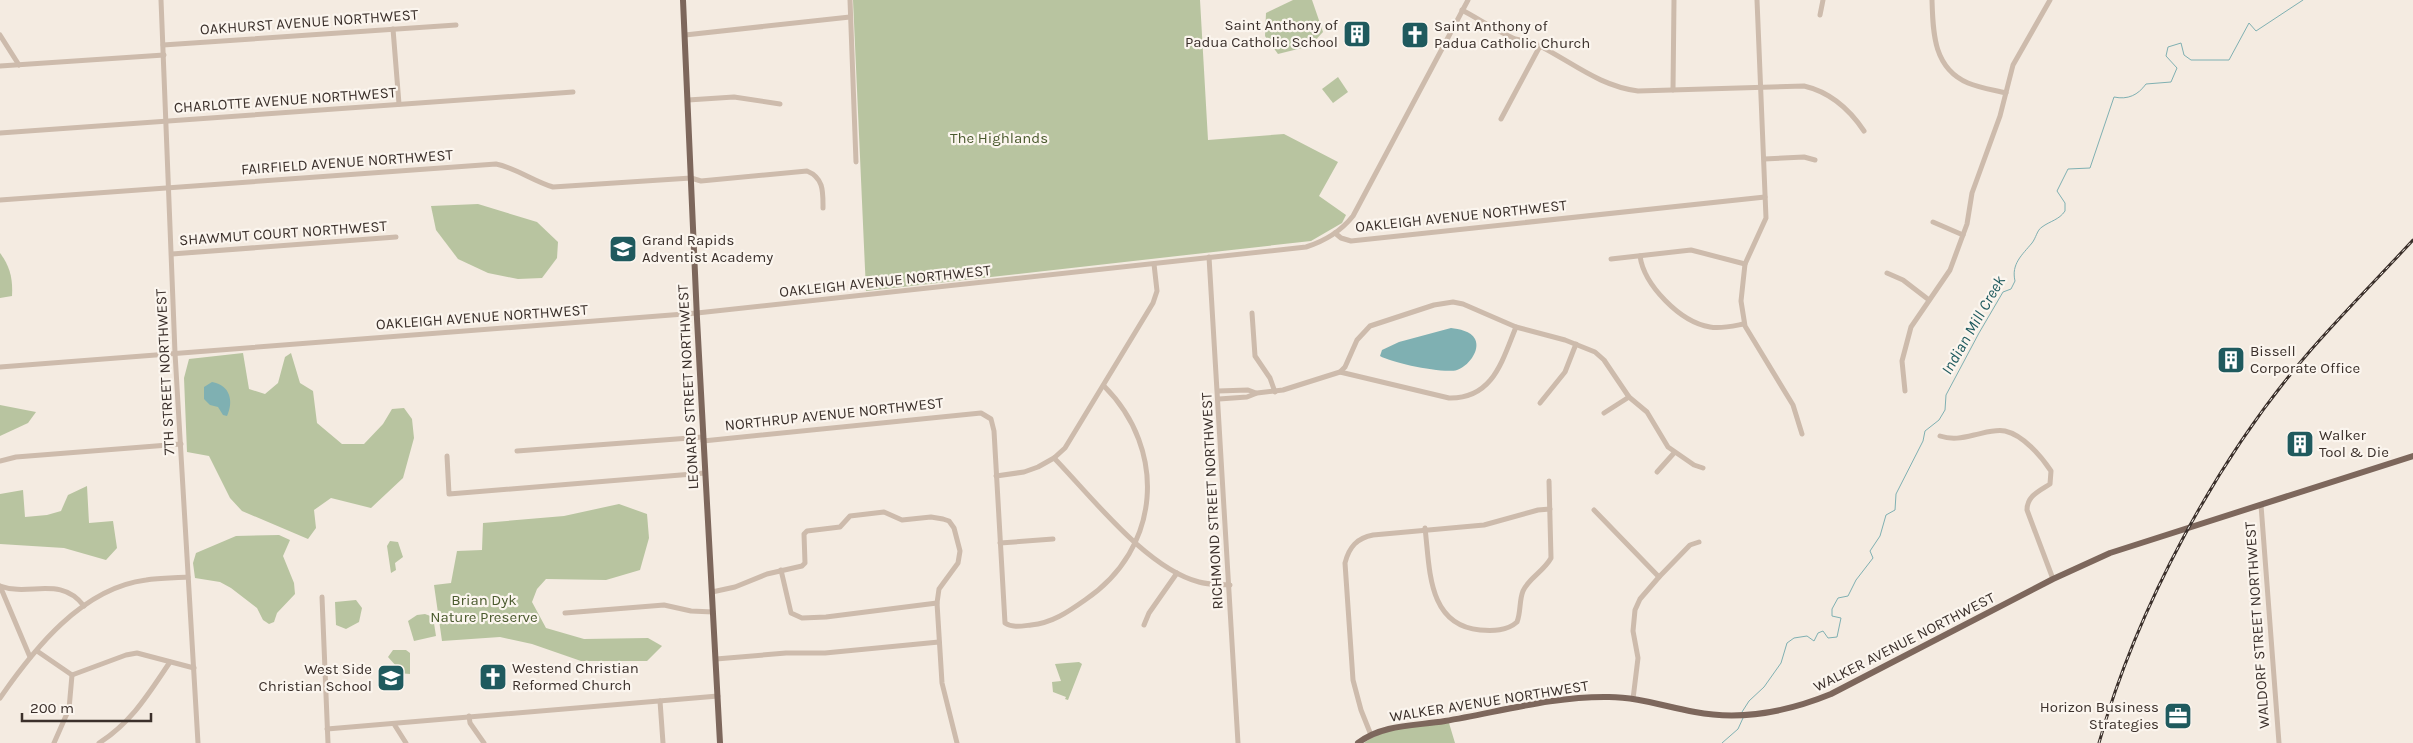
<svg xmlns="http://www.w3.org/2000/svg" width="2413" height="743" viewBox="0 0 2413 743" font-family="Karla,sans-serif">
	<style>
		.green { fill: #b8c4a0 }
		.water { fill: #7fb0b2 }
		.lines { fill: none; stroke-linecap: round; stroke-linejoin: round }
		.stream { stroke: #7fb0b2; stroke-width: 1 }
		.minor { stroke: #cdbbac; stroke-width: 5 }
		.major { stroke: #7d675c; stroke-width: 6 }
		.rail-casing { stroke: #3b302b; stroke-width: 3 }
		.rail { stroke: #fbf5ee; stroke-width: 1; stroke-dasharray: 4; stroke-linecap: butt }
		.labels { text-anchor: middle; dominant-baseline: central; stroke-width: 4.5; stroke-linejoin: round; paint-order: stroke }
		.street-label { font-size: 15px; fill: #3b302b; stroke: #fbf5ee }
		.poi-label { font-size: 15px; fill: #3b302b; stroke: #fbf5ee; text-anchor: start }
		.park-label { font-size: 15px; fill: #4a5a2e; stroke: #fbf5ee }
		.water-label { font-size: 16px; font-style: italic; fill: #1f5a5e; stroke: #fbf5ee }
	</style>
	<rect width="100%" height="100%" fill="#f4ebe1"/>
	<g class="green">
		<polygon points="853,0 1200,0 1208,140 1284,134 1338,162 1319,196 1346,215 1342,223 1311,241 866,291"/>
		<polygon points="1293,0 1312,0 1323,32 1310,46 1278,54 1265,36 1266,13"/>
		<polygon points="1338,77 1348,92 1333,103 1322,89"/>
		<polygon points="478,204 537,222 558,242 557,258 542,278 518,279 488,273 458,259 436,230 431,206"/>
		<path d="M 0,253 C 10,266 13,279 12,296 L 0,298 Z"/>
		<polygon points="243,353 249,389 265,394 278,383 285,357 291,353 300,383 313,391 317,423 342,444 364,444 383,424 392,409 404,408 412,419 414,438 403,478 371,508 331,498 314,510 316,528 308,539 242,511 230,498 209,456 187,452 184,378 189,359"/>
		<polygon points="0,405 36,412 28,423 0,436"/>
		<polygon points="87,486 89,523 113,521 117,548 106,560 64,548 0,544 0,494 23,490 25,517 47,515 61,511 68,495"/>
		<polygon points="619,504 647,514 649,538 640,570 606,580 546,579 537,589 532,602 546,628 584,639 648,638 662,646 647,661 581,661 532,644 500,637 442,641 434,585 451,583 457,551 482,550 483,523 564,516"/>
		<polygon points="279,535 290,540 283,556 294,583 295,594 277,613 274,622 269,624 263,620 257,608 231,588 220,582 195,578 193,563 196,553 236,536"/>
		<polygon points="390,541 398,542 403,557 395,563 396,570 391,573 387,546"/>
		<polygon points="356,600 362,608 359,622 346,629 336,625 335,602"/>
		<polygon points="425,614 433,617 436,636 414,641 408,621 417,615"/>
		<polygon points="393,650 406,650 410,653 410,674 398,673 397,667 388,657"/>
		<polygon points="1079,662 1082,664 1068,700 1065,699 1066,697 1053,692 1052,682 1061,681 1055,664"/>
		<path d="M 1449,723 L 1455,743 L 1364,743 C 1386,726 1423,726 1449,723 Z"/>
	</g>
	<g class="water">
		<path d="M 1451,328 C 1459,329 1471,331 1475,339 C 1481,351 1467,367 1457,370 C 1444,374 1392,363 1380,356 L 1382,350 L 1399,342 Z"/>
		<path d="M 212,382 C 230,385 234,401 227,416 L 223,415 L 218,407 L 210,405 L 204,399 L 204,387 Z"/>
	</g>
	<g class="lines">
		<g class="stream">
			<path d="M 1742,712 L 1749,701 L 1764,687 L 1781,663 L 1787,643 L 1794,638 L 1807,636 L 1814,641 L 1818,633 L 1823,631 L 1828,638 L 1837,637 L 1841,618 L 1832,616 L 1832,609 L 1838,598 L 1848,596 L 1856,580 L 1873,558 L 1870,551 L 1880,536 L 1886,515 L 1895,510 L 1896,494 L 1923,441 L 1925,431 L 1939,420 L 1945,410 L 1946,395 L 1979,333 L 2003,292 L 2011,289 L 2015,281 C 2011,264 2022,255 2032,243 C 2036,238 2037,230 2042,227 C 2050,221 2059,220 2065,211 L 2065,203 L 2057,191 L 2068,169 L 2090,168 L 2114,97 C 2128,100 2138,95 2146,84 L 2171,82 L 2177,68 L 2166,56 L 2168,47 L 2181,43 L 2184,55 L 2191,60 L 2229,60 L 2249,23 L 2256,31 L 2303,0"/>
			<polyline points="1722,743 1738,729 1743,718"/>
		</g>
		<g class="minor">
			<polyline points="161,0 175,353 198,743"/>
			<polyline points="850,0 856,162"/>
			<polyline points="1757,0 1766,218 1745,264 1741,301 1745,326 1793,405 1802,434"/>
			<path d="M 1932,0 C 1933,32 1933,68 1968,83 C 1980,88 1994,90 2006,93"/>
			<path d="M 1462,10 C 1479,19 1496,31 1513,38 C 1521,41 1530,41 1538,45 C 1572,62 1599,86 1638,91 L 1804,86 C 1830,92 1850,110 1864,131"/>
			<polyline points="1820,15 1823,0"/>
			<polyline points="393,29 399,104"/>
			<polyline points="0,35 19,65"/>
			<polyline points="685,35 850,17"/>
			<polyline points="163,45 456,25"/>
			<polyline points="0,66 164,55"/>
			<polyline points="1673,90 1674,0"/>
			<polyline points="688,100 734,97 780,104"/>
			<polyline points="1501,119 1540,46"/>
			<polyline points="0,133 573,92"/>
			<polyline points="1764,159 1804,157 1815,160"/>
			<path d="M 0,200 L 496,164 C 516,168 533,181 553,187 L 691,178 L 701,181 L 807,171 C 824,178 823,192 823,208"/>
			<polyline points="1933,222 1963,235"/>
			<polyline points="1335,233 1341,238 1351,241 1765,197"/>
			<polyline points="172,254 396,237"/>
			<path d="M 1640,256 C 1644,285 1680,322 1710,327 C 1721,329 1733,326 1744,324"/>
			<polyline points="1209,257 1238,743"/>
			<polyline points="1611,259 1691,250 1745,264"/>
			<polyline points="1887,273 1903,280 1929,300"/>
			<polyline points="1252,313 1255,356 1270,378 1275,392"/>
			<path d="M 0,367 L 697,313 L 1306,247 C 1325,241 1341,231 1353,216 L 1468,0"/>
			<path d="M 1340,372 L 1449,398 C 1493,399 1502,361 1516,327"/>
			<polyline points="1218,391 1248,390 1256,393"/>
			<polyline points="1905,391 1902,361 1911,327 1950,270 1967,224 1972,193 2000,116 2013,65 2050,0"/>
			<polyline points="1219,399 1247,397 1257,393 1283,390 1340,372 1345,367 1357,340 1370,326 1434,305 1453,302 1463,304 1516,327 1565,340 1595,352 1604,360 1629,397 1647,412 1668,447 1694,465 1703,468"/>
			<polyline points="1540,403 1565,372 1576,344"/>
			<polyline points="1604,413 1629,397"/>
			<path d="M 1940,436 C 1952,440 1962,438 1974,435 C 1984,433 1995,429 2005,431 C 2023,435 2041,456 2051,471 L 2050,484 C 2039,491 2027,496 2027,510 L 2053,579"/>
			<path d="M 703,441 L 981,413 L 991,419 L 994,431 L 1005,623 C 1012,628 1022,626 1031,625 C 1052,623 1068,612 1085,600 C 1161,549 1168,450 1104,386"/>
			<polyline points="517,451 703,437"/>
			<polyline points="447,456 449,494 705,473"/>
			<path d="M 1054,458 C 1092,497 1146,568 1199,582 C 1209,585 1219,584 1230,585"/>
			<polyline points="0,461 16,457 181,444"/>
			<polyline points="1657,472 1674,453"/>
			<polyline points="996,476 1024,472 1038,467 1054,458 1065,448 1153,303 1157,291 1154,264"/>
			<polyline points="2261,505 2279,743"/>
			<polyline points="1594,510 1659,577"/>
			<path d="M 1425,528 C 1430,568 1427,625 1480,630 C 1493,631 1507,631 1517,622 C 1521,612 1519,601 1523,591 C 1528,579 1544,571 1551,558 L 1549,481"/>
			<polyline points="1000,543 1053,539"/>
			<polyline points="781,570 791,613 802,618 826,617 937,603"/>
			<path d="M 0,586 C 30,597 60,575 84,606"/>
			<polyline points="0,586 30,657"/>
			<polyline points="712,592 735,587 767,574 802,566 805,563 804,534 807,531 840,527 850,516 884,512 902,520 931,517 943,519 949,521 954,528 960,551 958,563 939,589 937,603 942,683 957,743"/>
			<polyline points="322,597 328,743"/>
			<polyline points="565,613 664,605 691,611 713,612"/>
			<polyline points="1144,625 1149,613 1177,573"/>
			<polyline points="37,651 72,675 126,655 137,653 194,668"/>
			<polyline points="716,659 786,653 825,653 939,642"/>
			<path d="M 0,698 C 34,649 82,588 146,580 C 159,578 174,578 188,577"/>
			<polyline points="1633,699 1638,658 1633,631 1635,610 1640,599 1659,577 1690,545 1699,542"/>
			<polyline points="660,701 663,743"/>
			<polyline points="469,716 470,723 484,743"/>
			<polyline points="394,724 406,743"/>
			<polyline points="327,729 718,696"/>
			<path d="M 1371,735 L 1361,710 L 1353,680 L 1345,563 C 1349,547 1357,538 1373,535 L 1484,525 L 1538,510 L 1550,509"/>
			<polyline points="54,743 69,709 72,675"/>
			<path d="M 99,743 C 132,722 149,693 170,662"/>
		</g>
		<g class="major">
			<polyline points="683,0 697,319 720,743"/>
			<path d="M 1358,743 C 1383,724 1415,726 1445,721 C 1499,712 1554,696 1609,697 C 1638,697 1666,707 1695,712 C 1742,721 1787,712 1831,694 L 2053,579 L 2110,553 L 2413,456"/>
		</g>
		<defs>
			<path id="rail" d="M 2099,743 C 2137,608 2217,458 2310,351 C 2343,313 2379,277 2413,240"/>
		</defs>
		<use href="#rail" class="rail-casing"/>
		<use href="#rail" class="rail"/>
	</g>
	<defs>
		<symbol id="building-square" viewBox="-11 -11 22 22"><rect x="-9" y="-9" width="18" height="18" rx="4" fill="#1f5a5e" stroke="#fbf5ee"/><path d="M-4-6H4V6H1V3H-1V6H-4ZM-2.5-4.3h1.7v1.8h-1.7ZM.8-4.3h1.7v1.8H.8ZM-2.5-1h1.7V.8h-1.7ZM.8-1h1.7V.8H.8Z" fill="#fff"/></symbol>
		<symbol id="church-square" viewBox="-11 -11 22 22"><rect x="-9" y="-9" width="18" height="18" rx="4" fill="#1f5a5e" stroke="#fbf5ee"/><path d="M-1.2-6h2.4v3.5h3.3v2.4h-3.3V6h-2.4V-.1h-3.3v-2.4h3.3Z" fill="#fff"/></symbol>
		<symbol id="school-square" viewBox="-11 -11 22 22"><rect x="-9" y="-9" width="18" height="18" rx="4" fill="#1f5a5e" stroke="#fbf5ee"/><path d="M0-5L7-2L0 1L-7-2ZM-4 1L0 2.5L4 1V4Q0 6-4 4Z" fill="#fff"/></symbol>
		<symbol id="office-square" viewBox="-11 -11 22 22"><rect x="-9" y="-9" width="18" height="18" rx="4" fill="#1f5a5e" stroke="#fbf5ee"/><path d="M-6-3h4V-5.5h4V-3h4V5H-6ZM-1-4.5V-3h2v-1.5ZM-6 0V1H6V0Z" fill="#fff"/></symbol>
	</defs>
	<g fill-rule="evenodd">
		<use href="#building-square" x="1341" y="18" width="32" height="32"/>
		<use href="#church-square" x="1399" y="19" width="32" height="32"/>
		<use href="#school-square" x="607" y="233" width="32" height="32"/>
		<use href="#building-square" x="2215" y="344" width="32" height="32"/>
		<use href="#building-square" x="2284" y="428" width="32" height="32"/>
		<use href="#church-square" x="477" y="661" width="32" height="32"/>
		<use href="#school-square" x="375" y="662" width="32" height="32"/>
		<use href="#office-square" x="2162" y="700" width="32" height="32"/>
	</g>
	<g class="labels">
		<g class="street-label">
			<text transform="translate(309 22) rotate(-4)">OAKHURST AVENUE NORTHWEST</text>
			<text transform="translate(285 100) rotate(-4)">CHARLOTTE AVENUE NORTHWEST</text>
			<text transform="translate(347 162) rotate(-4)">FAIRFIELD AVENUE NORTHWEST</text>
			<text transform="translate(1461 216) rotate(-6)">OAKLEIGH AVENUE NORTHWEST</text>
			<text transform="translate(283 233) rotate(-4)">SHAWMUT COURT NORTHWEST</text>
			<text transform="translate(885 281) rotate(-6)">OAKLEIGH AVENUE NORTHWEST</text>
			<text transform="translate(482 317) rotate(-4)">OAKLEIGH AVENUE NORTHWEST</text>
			<text transform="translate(165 372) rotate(-93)">7TH STREET NORTHWEST</text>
			<text transform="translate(688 387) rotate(-93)">LEONARD STREET NORTHWEST</text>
			<text transform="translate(834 414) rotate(-6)">NORTHRUP AVENUE NORTHWEST</text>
			<text transform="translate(1212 501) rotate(-93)">RICHMOND STREET NORTHWEST</text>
			<text transform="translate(2257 625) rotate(-94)">WALDORF STREET NORTHWEST</text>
			<text transform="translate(1904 642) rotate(-27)">WALKER AVENUE NORTHWEST</text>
			<text transform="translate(1489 701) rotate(-9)">WALKER AVENUE NORTHWEST</text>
		</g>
		<g class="poi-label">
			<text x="1338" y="25" text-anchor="end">Saint Anthony of<tspan x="1338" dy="17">Padua Catholic School</tspan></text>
			<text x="1434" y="26">Saint Anthony of<tspan x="1434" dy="17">Padua Catholic Church</tspan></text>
			<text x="642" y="240">Grand Rapids<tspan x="642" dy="17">Adventist Academy</tspan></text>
			<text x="2250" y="351">Bissell<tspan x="2250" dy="17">Corporate Office</tspan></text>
			<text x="2319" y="435">Walker<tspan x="2319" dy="17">Tool &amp; Die</tspan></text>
			<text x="512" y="668">Westend Christian<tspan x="512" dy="17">Reformed Church</tspan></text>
			<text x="372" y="669" text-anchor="end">West Side<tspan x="372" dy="17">Christian School</tspan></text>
			<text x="2159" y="707" text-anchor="end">Horizon Business<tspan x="2159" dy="17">Strategies</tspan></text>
		</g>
		<g class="park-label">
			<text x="999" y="138">The Highlands</text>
			<text x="484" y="600">Brian Dyk<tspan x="484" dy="17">Nature Preserve</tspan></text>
		</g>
		<g class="water-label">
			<text transform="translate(1973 325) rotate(-60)">Indian Mill Creek</text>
		</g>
	</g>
	<path d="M22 713v8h129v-8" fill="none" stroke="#3b302b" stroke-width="2.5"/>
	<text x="30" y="713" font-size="15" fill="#3b302b" stroke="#fbf5ee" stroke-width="4" paint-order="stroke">200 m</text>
</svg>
